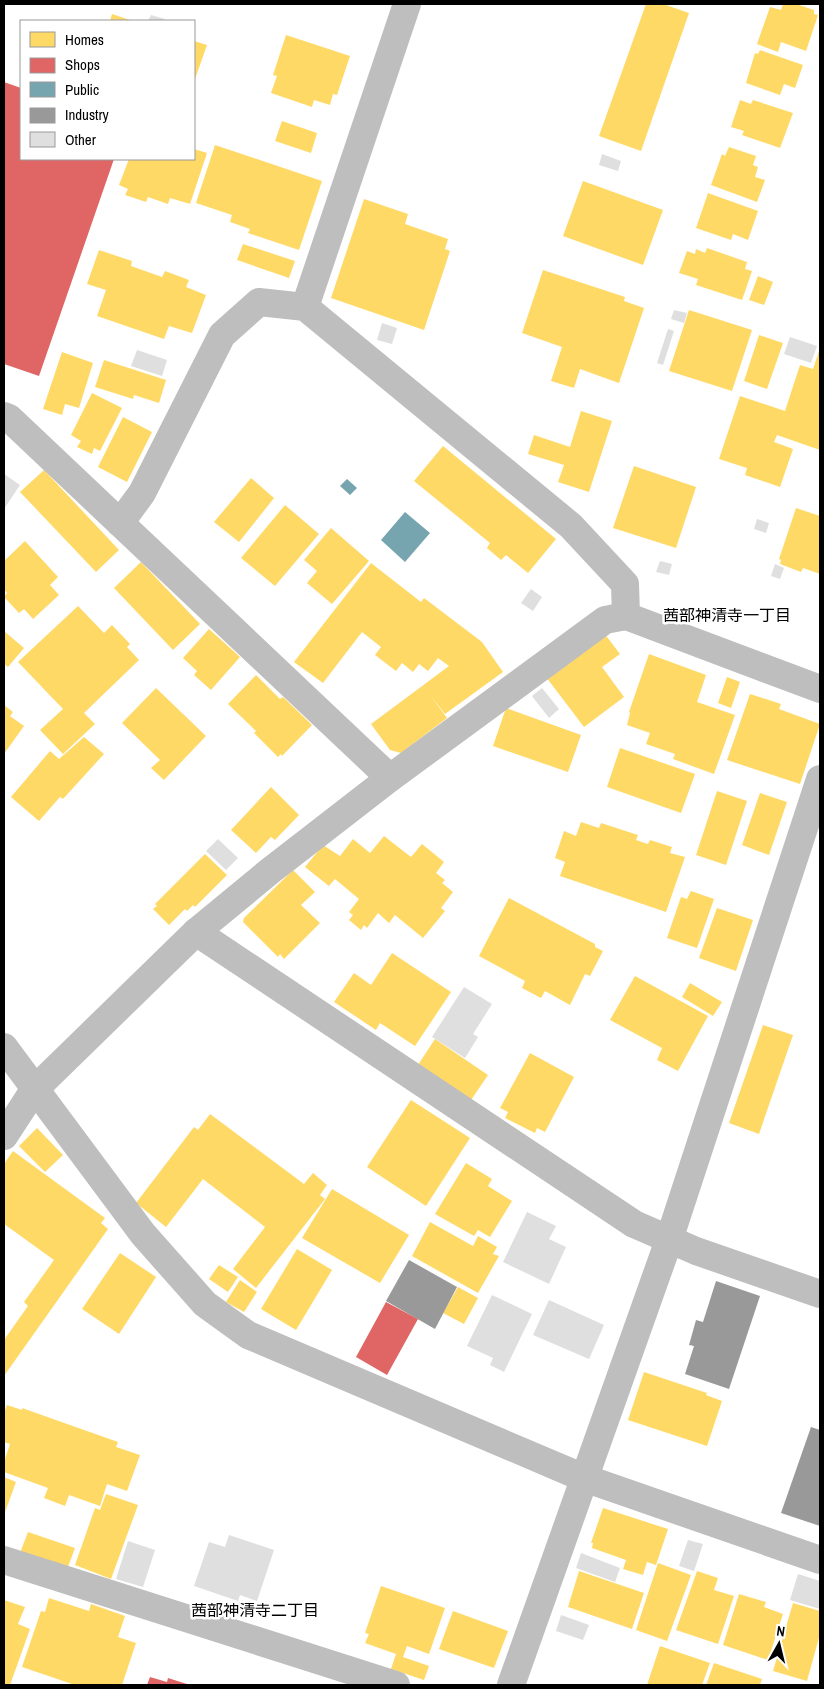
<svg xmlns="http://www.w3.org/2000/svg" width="824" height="1689" viewBox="0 0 824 1689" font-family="'Archivo Narrow','Noto Sans JP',sans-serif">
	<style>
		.homes { fill: #ffd966 }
		.shops { fill: #e06666 }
		.public { fill: #76a5af }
		.industry { fill: #999 }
		.building { fill: #dfdfdf }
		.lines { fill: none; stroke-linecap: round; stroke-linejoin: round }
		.minor { stroke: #bebebe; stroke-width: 28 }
		.labels { text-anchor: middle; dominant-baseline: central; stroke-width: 5; stroke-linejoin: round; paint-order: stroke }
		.neighbourhood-label { font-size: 16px; fill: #000; stroke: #fff }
	</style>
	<rect width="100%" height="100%" fill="#fff"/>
	<g class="homes">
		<polygon points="646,4 663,4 689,13 641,151 599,136"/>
		<polygon points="783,4 796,4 814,10 814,14 818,15 806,51 781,42 778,52 757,44 770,7 781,10"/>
		<polygon points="112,14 133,21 110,21"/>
		<polygon points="286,35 350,56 337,95 333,94 330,105 314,100 312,107 271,93 277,76 273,75"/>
		<polygon points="194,41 207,45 194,82"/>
		<polygon points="760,50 803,65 795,88 784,84 780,95 746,83 755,53 758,54"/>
		<polygon points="740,100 751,104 753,100 793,113 780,148 742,135 744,131 731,127"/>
		<polygon points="282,121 317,133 311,153 275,141"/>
		<polygon points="215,145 322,181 299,250 248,233 250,229 230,222 232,215 196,203"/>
		<polygon points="729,147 756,156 753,165 758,167 755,177 765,180 757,202 711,185 722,154 725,156"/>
		<polygon points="194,149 207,153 190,204 170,198 168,204 148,197 146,202 125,195 128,189 119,185 129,159 194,159"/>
		<polygon points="583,181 663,210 643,265 563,236"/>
		<polygon points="708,193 758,211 748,240 733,234 731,240 696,228"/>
		<polygon points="364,199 408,214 405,224 448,239 445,249 450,251 424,330 331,298"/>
		<polygon points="243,244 295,261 289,278 237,260"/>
		<polygon points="707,248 747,262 745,269 752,271 742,300 696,285 698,279 679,273 687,251 695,254 696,249 705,253"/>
		<polygon points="99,250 132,261 131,266 162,277 165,271 189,280 186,287 206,295 192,333 169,326 164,339 97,316 106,290 87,284"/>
		<polygon points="543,270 625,297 624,301 644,308 619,383 580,369 574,388 551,381 562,347 522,333"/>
		<polygon points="758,276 773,282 764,305 749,300"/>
		<polygon points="689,310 752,330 732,391 669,371"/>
		<polygon points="759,335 783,343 767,389 744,381"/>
		<polygon points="820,348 820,450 777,435 774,442 793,449 780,487 745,475 747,468 719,459 740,396 785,411 800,365 813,369"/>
		<polygon points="62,352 93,363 79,408 65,404 62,415 43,409"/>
		<polygon points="104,360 166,380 159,403 134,395 133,399 95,387"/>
		<polygon points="92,393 122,408 100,451 94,448 92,454 77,447 81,441 71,435"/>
		<polygon points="581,411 612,421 589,492 558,482 564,465 528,454 534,435 570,447"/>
		<polygon points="123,417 152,432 127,482 98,467"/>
		<polygon points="443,446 556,539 528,573 506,555 501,560 487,548 490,543 414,481"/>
		<polygon points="634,466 696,487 676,548 613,528"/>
		<polygon points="44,470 119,550 96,572 20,492"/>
		<polygon points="251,478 274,498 239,542 214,522"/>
		<polygon points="285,505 319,534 275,586 241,558"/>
		<polygon points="796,508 820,516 820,574 803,568 801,572 780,564 781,560 779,559"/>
		<polygon points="331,528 369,561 332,604 307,583 317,571 304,560"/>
		<polygon points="25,541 58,577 50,585 59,595 33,619 24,609 19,613 4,597 7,593 4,589 4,561"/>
		<polygon points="141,562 200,624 173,650 114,588"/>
		<polygon points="371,563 421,602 424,598 482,642 503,672 445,714 430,695 447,718 401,753 390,750 371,724 449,666 438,658 428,671 419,664 413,672 402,663 396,671 375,655 381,647 362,632 323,683 294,662"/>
		<polygon points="78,606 104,633 112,625 130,644 127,647 139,660 84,713 95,724 63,754 40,730 63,709 18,662"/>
		<polygon points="209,629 240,657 211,690 194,675 197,671 183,658"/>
		<polygon points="4,631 24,648 8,667 4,664"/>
		<polygon points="604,633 620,654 602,667 624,697 584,727 546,677"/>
		<polygon points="649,654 706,675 697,702 735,715 714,774 673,759 675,754 646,744 650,733 627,725 630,713 629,712"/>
		<polygon points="256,675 280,699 283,697 312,725 282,756 281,754 278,757 254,733 256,731 228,704"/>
		<polygon points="727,677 740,682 731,708 718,703"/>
		<polygon points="156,688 206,736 164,780 151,768 160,760 122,723"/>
		<polygon points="750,694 781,704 779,709 820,724 800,784 727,760"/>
		<polygon points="4,705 13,712 10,716 24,726 4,754"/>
		<polygon points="506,708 581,735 568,772 493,746"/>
		<polygon points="84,737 104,754 63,799 60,797 39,821 11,797 50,751 59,759"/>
		<polygon points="620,748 695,774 681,813 607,787"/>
		<polygon points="271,787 299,815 275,840 271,837 256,853 231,830"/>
		<polygon points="717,791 747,801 726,865 696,855"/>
		<polygon points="760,793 787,802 769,855 742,845"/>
		<polygon points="581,822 599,828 601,823 638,835 636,840 648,844 650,840 672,847 670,853 685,857 666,912 560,876 565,862 555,858 564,831 576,836"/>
		<polygon points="384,836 411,857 422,844 444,862 436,873 445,880 442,883 453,892 441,908 445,911 423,938 395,915 389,923 378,913 367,928 364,925 361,930 349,920 353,915 349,912 359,899 335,879 329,886 305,867 323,845 340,856 353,839 370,853"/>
		<polygon points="205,854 227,875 195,907 193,905 187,911 185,909 169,925 153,909 157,906 155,904"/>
		<polygon points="293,870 315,892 301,905 320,923 284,959 280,954 278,957 243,922 244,918"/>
		<polygon points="691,891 714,899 697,948 667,938 681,897 687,899"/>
		<polygon points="509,898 595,944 595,947 603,951 590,976 585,974 570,1005 545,991 541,998 522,988 525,981 479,956"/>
		<polygon points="717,908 753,920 736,971 699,958"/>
		<polygon points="392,953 451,992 415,1046 380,1023 376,1030 334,1002 354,973 371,985"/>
		<polygon points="635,976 708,1016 678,1071 657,1060 662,1048 610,1020"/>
		<polygon points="690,983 722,1002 713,1016 682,997"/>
		<polygon points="763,1025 793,1035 759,1134 729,1123"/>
		<polygon points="435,1039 488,1075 469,1103 416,1068"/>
		<polygon points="530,1053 574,1077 545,1132 537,1128 535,1133 505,1118 508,1112 500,1108"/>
		<polygon points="411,1100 470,1138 426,1206 367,1167"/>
		<polygon points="210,1114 304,1184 313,1173 327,1185 320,1195 325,1199 256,1288 233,1269 265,1227 203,1179 166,1227 136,1203 194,1127 198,1130"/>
		<polygon points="37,1128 63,1155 45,1172 19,1146"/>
		<polygon points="13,1151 105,1218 101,1223 108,1229 4,1376 4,1340 28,1306 24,1302 54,1260 4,1224 4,1164"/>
		<polygon points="466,1163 492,1179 488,1186 512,1201 490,1237 478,1230 474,1236 435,1214"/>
		<polygon points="332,1189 409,1235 380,1283 302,1238"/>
		<polygon points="430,1222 473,1246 478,1236 497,1247 493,1254 499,1256 478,1293 412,1256"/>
		<polygon points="297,1249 332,1270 296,1330 261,1309"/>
		<polygon points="120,1253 156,1277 119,1334 82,1309"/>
		<polygon points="219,1265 238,1277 228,1292 209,1279"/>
		<polygon points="240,1280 257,1292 244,1312 226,1302"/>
		<polygon points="458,1287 478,1298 464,1324 443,1313"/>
		<polygon points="644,1372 707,1393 706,1395 722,1401 707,1446 628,1420"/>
		<polygon points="7,1405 22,1410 22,1408 118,1442 116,1447 140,1455 127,1491 107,1484 100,1506 69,1495 65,1506 44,1498 48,1488 4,1472 4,1462 10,1444 4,1442 4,1413"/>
		<polygon points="4,1477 16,1482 4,1515"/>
		<polygon points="106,1494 138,1505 111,1579 75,1565 95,1508 100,1510"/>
		<polygon points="603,1508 668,1529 656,1565 647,1562 643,1575 623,1569 626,1560 592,1548 593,1543 591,1543"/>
		<polygon points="28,1532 75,1548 65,1575 18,1558"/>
		<polygon points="658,1563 691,1575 667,1641 636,1630"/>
		<polygon points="579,1571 644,1593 632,1629 568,1607"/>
		<polygon points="697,1571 718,1578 714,1590 734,1596 718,1644 676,1630"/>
		<polygon points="381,1586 445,1608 429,1654 407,1646 403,1657 429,1666 424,1680 391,1669 396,1654 365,1643 369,1634 365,1633"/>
		<polygon points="739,1594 766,1602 764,1607 783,1614 768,1660 723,1645"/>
		<polygon points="49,1598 89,1611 91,1604 125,1616 118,1637 136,1643 122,1685 75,1685 22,1667 41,1611 45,1612"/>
		<polygon points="4,1600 25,1607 18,1624 30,1629 10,1685 4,1685"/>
		<polygon points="793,1603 820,1611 820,1634 807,1681 773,1671"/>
		<polygon points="453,1611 508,1631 494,1668 439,1649"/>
		<polygon points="660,1646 710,1663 702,1685 647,1685"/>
		<polygon points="714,1663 762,1679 760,1685 706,1685"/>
	</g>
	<g class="shops">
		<polygon points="4,82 21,88 21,159 114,159 39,376 4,364"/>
		<polygon points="386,1302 418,1319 387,1375 356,1357"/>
		<polygon points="150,1677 167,1682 168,1678 190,1685 147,1685"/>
	</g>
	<g class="public">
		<polygon points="347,479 357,488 350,495 340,486"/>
		<polygon points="405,512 430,533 405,562 381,540"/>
	</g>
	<g class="industry">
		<polygon points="409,1260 457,1287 435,1329 386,1301"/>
		<polygon points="716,1281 760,1296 729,1389 685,1374 694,1346 689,1345 696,1320 703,1322"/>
		<polygon points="811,1427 820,1430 820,1526 781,1513"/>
	</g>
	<g class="building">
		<polygon points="151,15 165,19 164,21 148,21"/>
		<polygon points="602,154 621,161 618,171 599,165"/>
		<polygon points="674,310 687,313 684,323 671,319"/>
		<polygon points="382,323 397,328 392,344 377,340"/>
		<polygon points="668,329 674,331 663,365 657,363"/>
		<polygon points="790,337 817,346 811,363 784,354"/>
		<polygon points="137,350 167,360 162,376 131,366"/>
		<polygon points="4,474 20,485 4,509"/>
		<polygon points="757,519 769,523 766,533 754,529"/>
		<polygon points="660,561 672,564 669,575 656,572"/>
		<polygon points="775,564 784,568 780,579 771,576"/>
		<polygon points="531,589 542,597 533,611 521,603"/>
		<polygon points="542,688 559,709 549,718 532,696"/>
		<polygon points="218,839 238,858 226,870 206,851"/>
		<polygon points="464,987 492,1004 473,1034 478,1037 465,1058 432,1037"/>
		<polygon points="527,1212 556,1226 549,1239 566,1247 549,1284 503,1262"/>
		<polygon points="492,1295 532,1314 504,1372 490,1365 493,1358 467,1346"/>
		<polygon points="549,1300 604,1325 589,1359 533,1335"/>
		<polygon points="229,1535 274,1550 257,1601 240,1595 238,1601 194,1586 209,1542 225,1547"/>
		<polygon points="688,1540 703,1544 694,1571 679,1566"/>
		<polygon points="128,1541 155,1550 143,1587 116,1579"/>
		<polygon points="581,1553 620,1568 615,1582 576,1568"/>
		<polygon points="798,1574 820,1581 820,1609 790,1600"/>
		<polygon points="561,1615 589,1625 583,1640 556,1631"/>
	</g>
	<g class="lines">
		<g class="minor">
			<polyline points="305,307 407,4"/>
			<polyline points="4,416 9,418 390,778"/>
			<polyline points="120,523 142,493 222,335 259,302 305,307 571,526 625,584 626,616 820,689"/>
			<polyline points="196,932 634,1224 696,1251 820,1294"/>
			<polyline points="4,1047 143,1234 205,1304 248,1335 584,1478 820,1560"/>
			<polyline points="4,1136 34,1090 196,932 270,871 390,778 605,620 626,616"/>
			<polyline points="4,1560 396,1685"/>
			<polyline points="511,1685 669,1240 820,779"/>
		</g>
	</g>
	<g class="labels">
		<g class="neighbourhood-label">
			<text x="727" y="615">茜部神清寺一丁目</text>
			<text x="255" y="1610">茜部神清寺二丁目</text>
		</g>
	</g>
	<rect width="824" height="1689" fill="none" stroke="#000000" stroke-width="10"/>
	<rect x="20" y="20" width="175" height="140" fill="#ffffff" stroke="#999999"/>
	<rect x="30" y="32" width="25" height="15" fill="#ffd966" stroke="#999999"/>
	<text x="65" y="45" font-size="15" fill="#000000">Homes</text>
	<rect x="30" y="58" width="25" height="15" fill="#e06666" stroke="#999999"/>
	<text x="65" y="70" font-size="15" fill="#000000">Shops</text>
	<rect x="30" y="82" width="25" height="15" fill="#76a5af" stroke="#999999"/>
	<text x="65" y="95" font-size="15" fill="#000000">Public</text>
	<rect x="30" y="108" width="25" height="15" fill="#999999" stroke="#999999"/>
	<text x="65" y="120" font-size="15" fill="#000000">Industry</text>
	<rect x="30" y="132" width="25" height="15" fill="#dfdfdf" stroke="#999999"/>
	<text x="65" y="145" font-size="15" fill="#000000">Other</text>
	<g transform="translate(779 1644) rotate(8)" stroke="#ffffff" stroke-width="4" paint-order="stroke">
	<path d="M0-4L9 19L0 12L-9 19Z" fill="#000000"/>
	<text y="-8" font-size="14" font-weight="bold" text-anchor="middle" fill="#000000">N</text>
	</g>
</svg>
